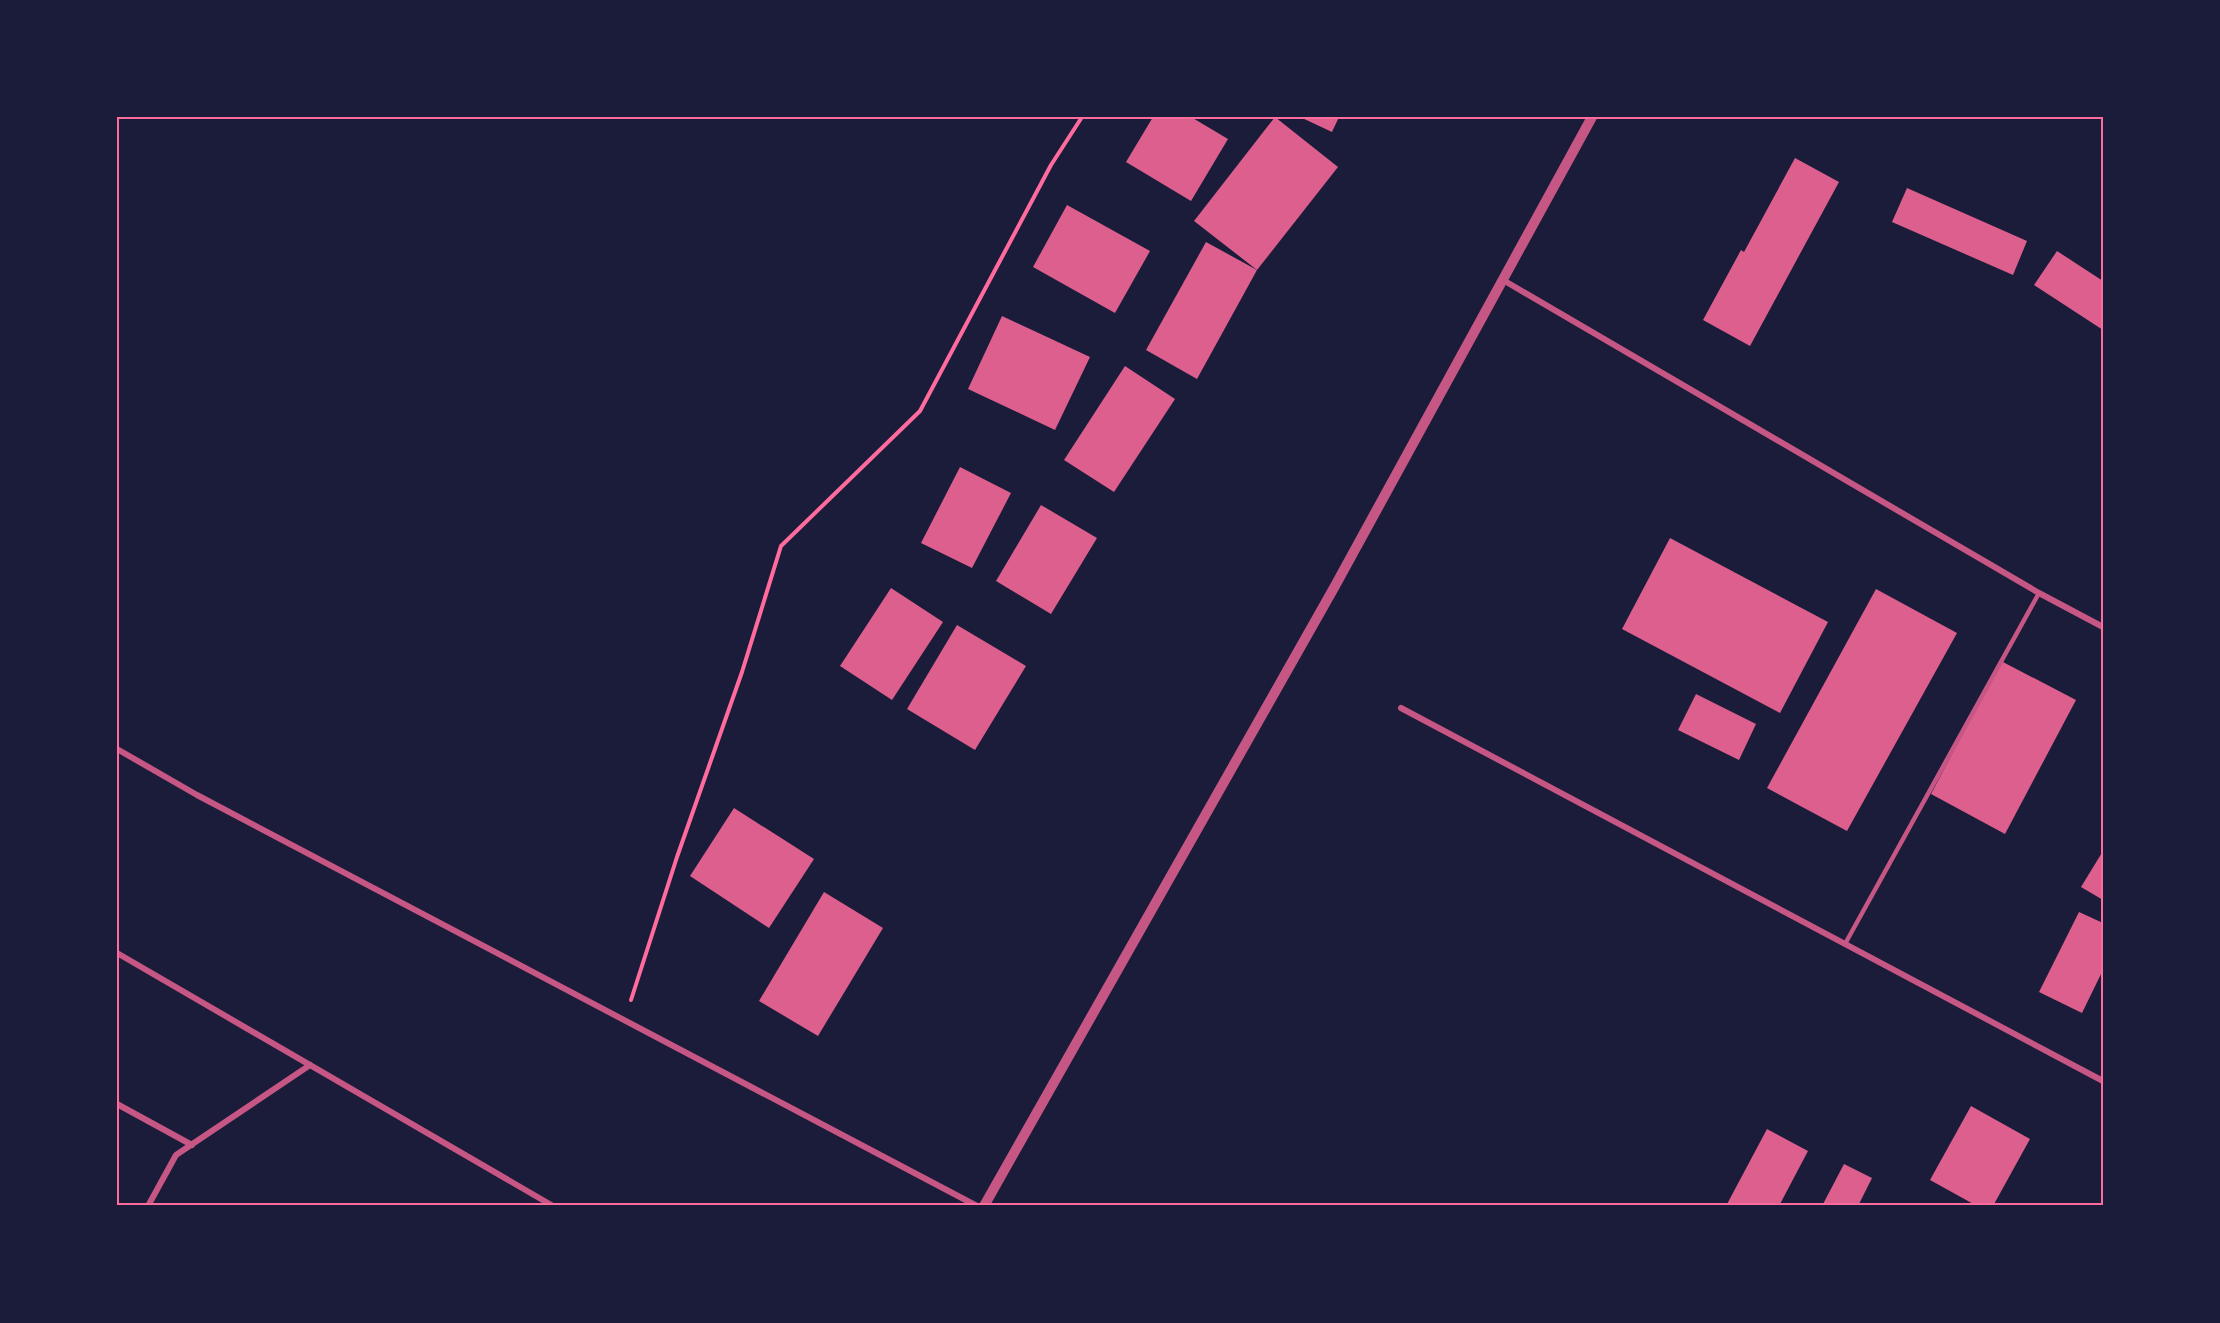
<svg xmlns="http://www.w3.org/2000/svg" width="2220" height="1323" viewBox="0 0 2220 1323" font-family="Rubik,sans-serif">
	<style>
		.building { fill: #dd5f8e }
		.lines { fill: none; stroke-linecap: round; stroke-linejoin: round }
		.path { stroke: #ff6b9d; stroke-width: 4 }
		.service { stroke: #c65784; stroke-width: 4.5 }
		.minor { stroke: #c65784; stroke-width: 6 }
		.tertiary { stroke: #c65784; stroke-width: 10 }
		.neatline { fill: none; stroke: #ff6b9d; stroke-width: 2 }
	</style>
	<rect width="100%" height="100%" fill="#1b1b3a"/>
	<g class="building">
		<polygon points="1153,117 1191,117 1228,139 1191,201 1126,162"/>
		<polygon points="1275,117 1338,167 1257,270 1194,221"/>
		<polygon points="1300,117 1339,117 1332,132"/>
		<polygon points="1795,158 1839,182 1750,346 1703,320 1741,250 1744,252"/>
		<polygon points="1907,188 2027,241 2013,275 1892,222"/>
		<polygon points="1067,205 1150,251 1115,313 1033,267"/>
		<polygon points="1206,242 1257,270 1197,379 1146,350"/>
		<polygon points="2057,251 2103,281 2103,330 2034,285"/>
		<polygon points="1002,316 1090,357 1055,430 968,389"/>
		<polygon points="1125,366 1175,399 1114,492 1064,460"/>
		<polygon points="960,467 1011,493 972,568 921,543"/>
		<polygon points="1041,505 1097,538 1051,614 996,581"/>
		<polygon points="1670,538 1828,622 1780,713 1622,629"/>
		<polygon points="891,588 943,622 892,700 840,666"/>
		<polygon points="1876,589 1957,633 1847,831 1767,788"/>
		<polygon points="957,625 1026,666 975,750 907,709"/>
		<polygon points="2001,661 2076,700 2005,834 1931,794"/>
		<polygon points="1696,694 1756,724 1739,760 1678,730"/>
		<polygon points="734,808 814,859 769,928 690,876"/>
		<polygon points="2103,851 2103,900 2081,887"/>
		<polygon points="824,892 883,928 818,1036 759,1001"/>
		<polygon points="2079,912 2103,923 2103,970 2082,1013 2039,992"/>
		<polygon points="1971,1106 2030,1139 1993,1206 1977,1206 1930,1180"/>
		<polygon points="1767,1129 1808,1151 1779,1206 1726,1206"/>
		<polygon points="1844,1164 1872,1178 1858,1206 1822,1206"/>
	</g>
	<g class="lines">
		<polyline class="path" points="631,1000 677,857 742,672 781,546 920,411 1051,165 1082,117"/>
		<polyline class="service" points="1845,944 2039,593"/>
		<g class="minor">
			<polyline points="1503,280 2039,593 2103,627"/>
			<polyline points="1401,708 2103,1081"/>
			<polyline points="117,749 197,795 977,1206"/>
			<polyline points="117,953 553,1206"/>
			<polyline points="117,1104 192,1145"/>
			<polyline points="148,1206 176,1155 310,1065"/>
		</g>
		<polyline class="tertiary" points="984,1206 1335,586 1592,117"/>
	</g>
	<rect width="2220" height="1323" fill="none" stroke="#1b1b3a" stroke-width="237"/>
	<rect x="118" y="118" width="1984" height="1086" class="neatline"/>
</svg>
